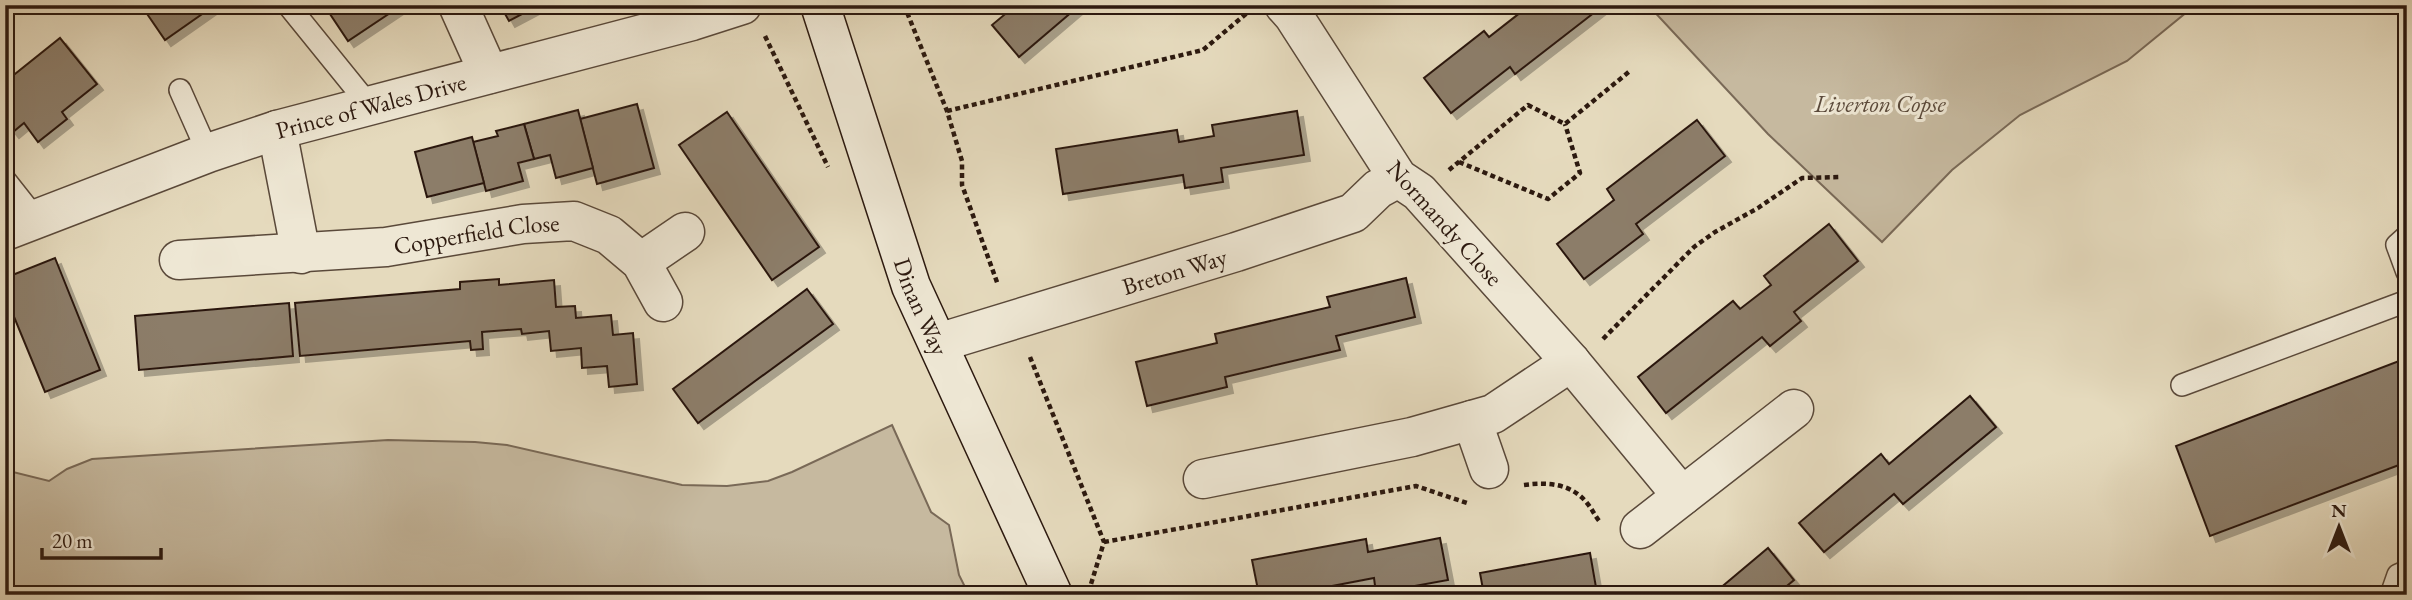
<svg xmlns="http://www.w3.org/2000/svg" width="2412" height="600" viewBox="0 0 2412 600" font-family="'EB Garamond',serif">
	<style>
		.green { fill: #c6b99f; stroke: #796957; stroke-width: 2 }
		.building { fill: #8c7d69; stroke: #2c190f; stroke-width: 2; filter: url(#shadow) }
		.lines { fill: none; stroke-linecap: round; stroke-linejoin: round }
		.lane-casing { stroke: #5a493a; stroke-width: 24 }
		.street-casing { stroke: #5a493a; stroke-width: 41 }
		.secondary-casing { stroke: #2c190f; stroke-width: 41 }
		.path { stroke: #2c190f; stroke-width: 4.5; stroke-dasharray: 5 3.5; stroke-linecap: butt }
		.lane { stroke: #eee7d4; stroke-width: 21 }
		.street { stroke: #eee7d4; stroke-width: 38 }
		.secondary { stroke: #eee7d4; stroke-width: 38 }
		.labels { text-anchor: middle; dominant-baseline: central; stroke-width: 6; stroke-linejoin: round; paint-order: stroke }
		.park-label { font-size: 24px; font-style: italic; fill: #5a493a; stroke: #eee7d4 }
		.street-label { font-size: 24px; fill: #2c190f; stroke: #eee7d4 }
	</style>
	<defs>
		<filter id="shadow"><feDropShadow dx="6" dy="6" stdDeviation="0" flood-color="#0004"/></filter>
	</defs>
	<rect width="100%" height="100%" fill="#e5dabd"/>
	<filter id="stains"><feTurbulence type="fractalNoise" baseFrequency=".00286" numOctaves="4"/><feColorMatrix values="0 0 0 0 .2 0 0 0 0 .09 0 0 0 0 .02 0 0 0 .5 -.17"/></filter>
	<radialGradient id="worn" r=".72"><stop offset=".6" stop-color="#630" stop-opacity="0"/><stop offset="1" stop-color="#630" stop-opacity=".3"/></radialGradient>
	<g class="green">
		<polygon points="1648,5 2206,5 2187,12 2127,61 2020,115 1952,170 1882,242 1768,134"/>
		<polygon points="892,425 931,512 949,525 959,575 969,595 5,595 5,470 49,481 67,469 92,459 388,440 475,442 507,445 682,485 727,486 768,481 792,472"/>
	</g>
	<g class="building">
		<polygon points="141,5 215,5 165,40"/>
		<polygon points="324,5 402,5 348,41"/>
		<polygon points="500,5 539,5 509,21"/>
		<polygon points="1016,5 1080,5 1019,57 992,25"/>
		<polygon points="1530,5 1604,5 1515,74 1510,67 1451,113 1424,78 1484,31 1489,37"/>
		<polygon points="60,38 97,84 62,112 67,119 38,142 24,123 13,132 5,122 5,82"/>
		<polygon points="637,104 654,168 597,184 580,119"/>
		<polygon points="578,110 593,168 556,178 550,155 534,159 524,124"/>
		<polygon points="1297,111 1304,155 1221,168 1223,182 1185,188 1183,175 1063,194 1056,149 1177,130 1179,142 1214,136 1212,125"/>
		<polygon points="727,112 819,247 772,280 679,145"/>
		<polygon points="1697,120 1725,156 1636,224 1643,234 1584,279 1557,244 1614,200 1607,189"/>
		<polygon points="524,124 534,159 518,163 523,181 486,191 473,142 498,136 496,131"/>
		<polygon points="472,137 484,183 427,197 415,152"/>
		<polygon points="1829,224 1858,261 1794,312 1801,321 1770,346 1762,337 1666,413 1638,377 1733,301 1740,309 1771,285 1764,276"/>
		<polygon points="55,258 100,370 45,392 5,295 5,278"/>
		<polygon points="1406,278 1415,317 1336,336 1340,350 1225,377 1227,387 1147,406 1136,362 1217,343 1215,334 1330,307 1327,297"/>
		<polygon points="499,279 499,285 554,280 556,307 575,306 576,318 611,315 613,335 633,333 637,384 609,387 607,366 582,368 581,348 551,351 549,331 522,334 521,329 482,332 483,349 471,350 470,341 300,356 295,303 460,289 460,282"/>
		<polygon points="807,289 833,324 698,423 673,389"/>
		<polygon points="289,303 293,356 139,370 135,316"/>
		<polygon points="2407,358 2407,462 2210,536 2176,446"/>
		<polygon points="1970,396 1996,427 1903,504 1894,494 1824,552 1799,523 1881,454 1889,464"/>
		<polygon points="1440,538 1448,580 1376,593 1374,578 1285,595 1259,595 1252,560 1366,539 1368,552"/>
		<polygon points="1768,548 1794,580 1776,595 1712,595"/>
		<polygon points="1590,553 1597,593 1484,595 1480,573"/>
	</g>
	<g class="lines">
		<defs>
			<g id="lane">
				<polyline points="288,5 369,105"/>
				<polyline points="180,90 208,153"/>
				<polyline points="5,180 35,218"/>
				<polyline points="2407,236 2397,245 2407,272"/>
				<polyline points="2182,385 2407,301"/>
				<polyline points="2391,595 2398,575 2407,571"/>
			</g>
			<g id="street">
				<polyline points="458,5 489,74"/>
				<polyline points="1284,5 1293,15 1398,178 1419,192 1571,362 1682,496"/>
				<polyline points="277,130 301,254"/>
				<path id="s1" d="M 5,231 L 208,153 L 277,130 L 692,21 L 742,5"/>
				<path id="s2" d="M 179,260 L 386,247 L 523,224 L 574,221 L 609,235 L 641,262 L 663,302"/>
				<polyline points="641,262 685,232"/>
				<path id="s3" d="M 938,343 L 1236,252 L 1353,213 L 1378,189 L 1398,178"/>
				<polyline points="1472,420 1489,469"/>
				<polyline points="1203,479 1412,437 1493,414 1571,362"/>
				<polyline points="1640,529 1794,409"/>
			</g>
			<g id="secondary">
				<path id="s4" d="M 820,5 L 911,286 L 1053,595"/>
			</g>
		</defs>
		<use href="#lane" class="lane-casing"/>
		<use href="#street" class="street-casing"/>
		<use href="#secondary" class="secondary-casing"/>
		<g class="path">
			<polyline points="904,5 947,111 962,161 962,185 998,285"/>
			<polyline points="765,36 828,167"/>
			<polyline points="947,111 1203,50 1247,13"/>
			<polyline points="1459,162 1548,199 1580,173 1565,124"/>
			<polyline points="1449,170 1528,105 1565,124 1630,71"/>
			<polyline points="1603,339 1694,247 1715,232 1758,208 1802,178 1841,177"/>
			<polyline points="1030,357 1104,542 1091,584"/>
			<path d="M 1524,485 C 1547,482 1571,483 1587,503 C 1592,509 1595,516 1600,522"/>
			<polyline points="1104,542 1416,486 1467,503"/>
		</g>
		<use href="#lane" class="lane"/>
		<use href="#street" class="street"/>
		<use href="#secondary" class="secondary"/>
	</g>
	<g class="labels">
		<g class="park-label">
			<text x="1880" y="103">Liverton Copse</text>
		</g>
		<g class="street-label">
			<text stroke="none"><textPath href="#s1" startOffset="387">Prince of Wales Drive</textPath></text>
			<text transform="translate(1445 223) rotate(48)">Normandy Close</text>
			<text stroke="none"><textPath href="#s2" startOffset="299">Copperfield Close</textPath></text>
			<text stroke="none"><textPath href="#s3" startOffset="247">Breton Way</textPath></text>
			<text stroke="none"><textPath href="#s4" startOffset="318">Dinan Way</textPath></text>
		</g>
	</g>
	<rect width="2412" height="600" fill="none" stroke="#e5dabd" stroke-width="28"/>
	<rect x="7" y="7" width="2398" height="586" fill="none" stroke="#2c190f" stroke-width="3.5"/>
	<rect x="14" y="14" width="2384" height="572" fill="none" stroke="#2c190f" stroke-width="2"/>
	<g transform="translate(2339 527)" stroke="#eee7d4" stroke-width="5" paint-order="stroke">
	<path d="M0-5L12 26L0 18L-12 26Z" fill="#2c190f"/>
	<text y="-10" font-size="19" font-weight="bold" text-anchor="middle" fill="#2c190f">N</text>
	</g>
	<path d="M42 548v10h119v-10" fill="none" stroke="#2c190f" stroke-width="3.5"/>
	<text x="52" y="548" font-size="21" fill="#2c190f" stroke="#eee7d4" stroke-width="5" paint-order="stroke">20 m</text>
	<rect width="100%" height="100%" filter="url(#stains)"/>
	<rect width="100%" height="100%" fill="url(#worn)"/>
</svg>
